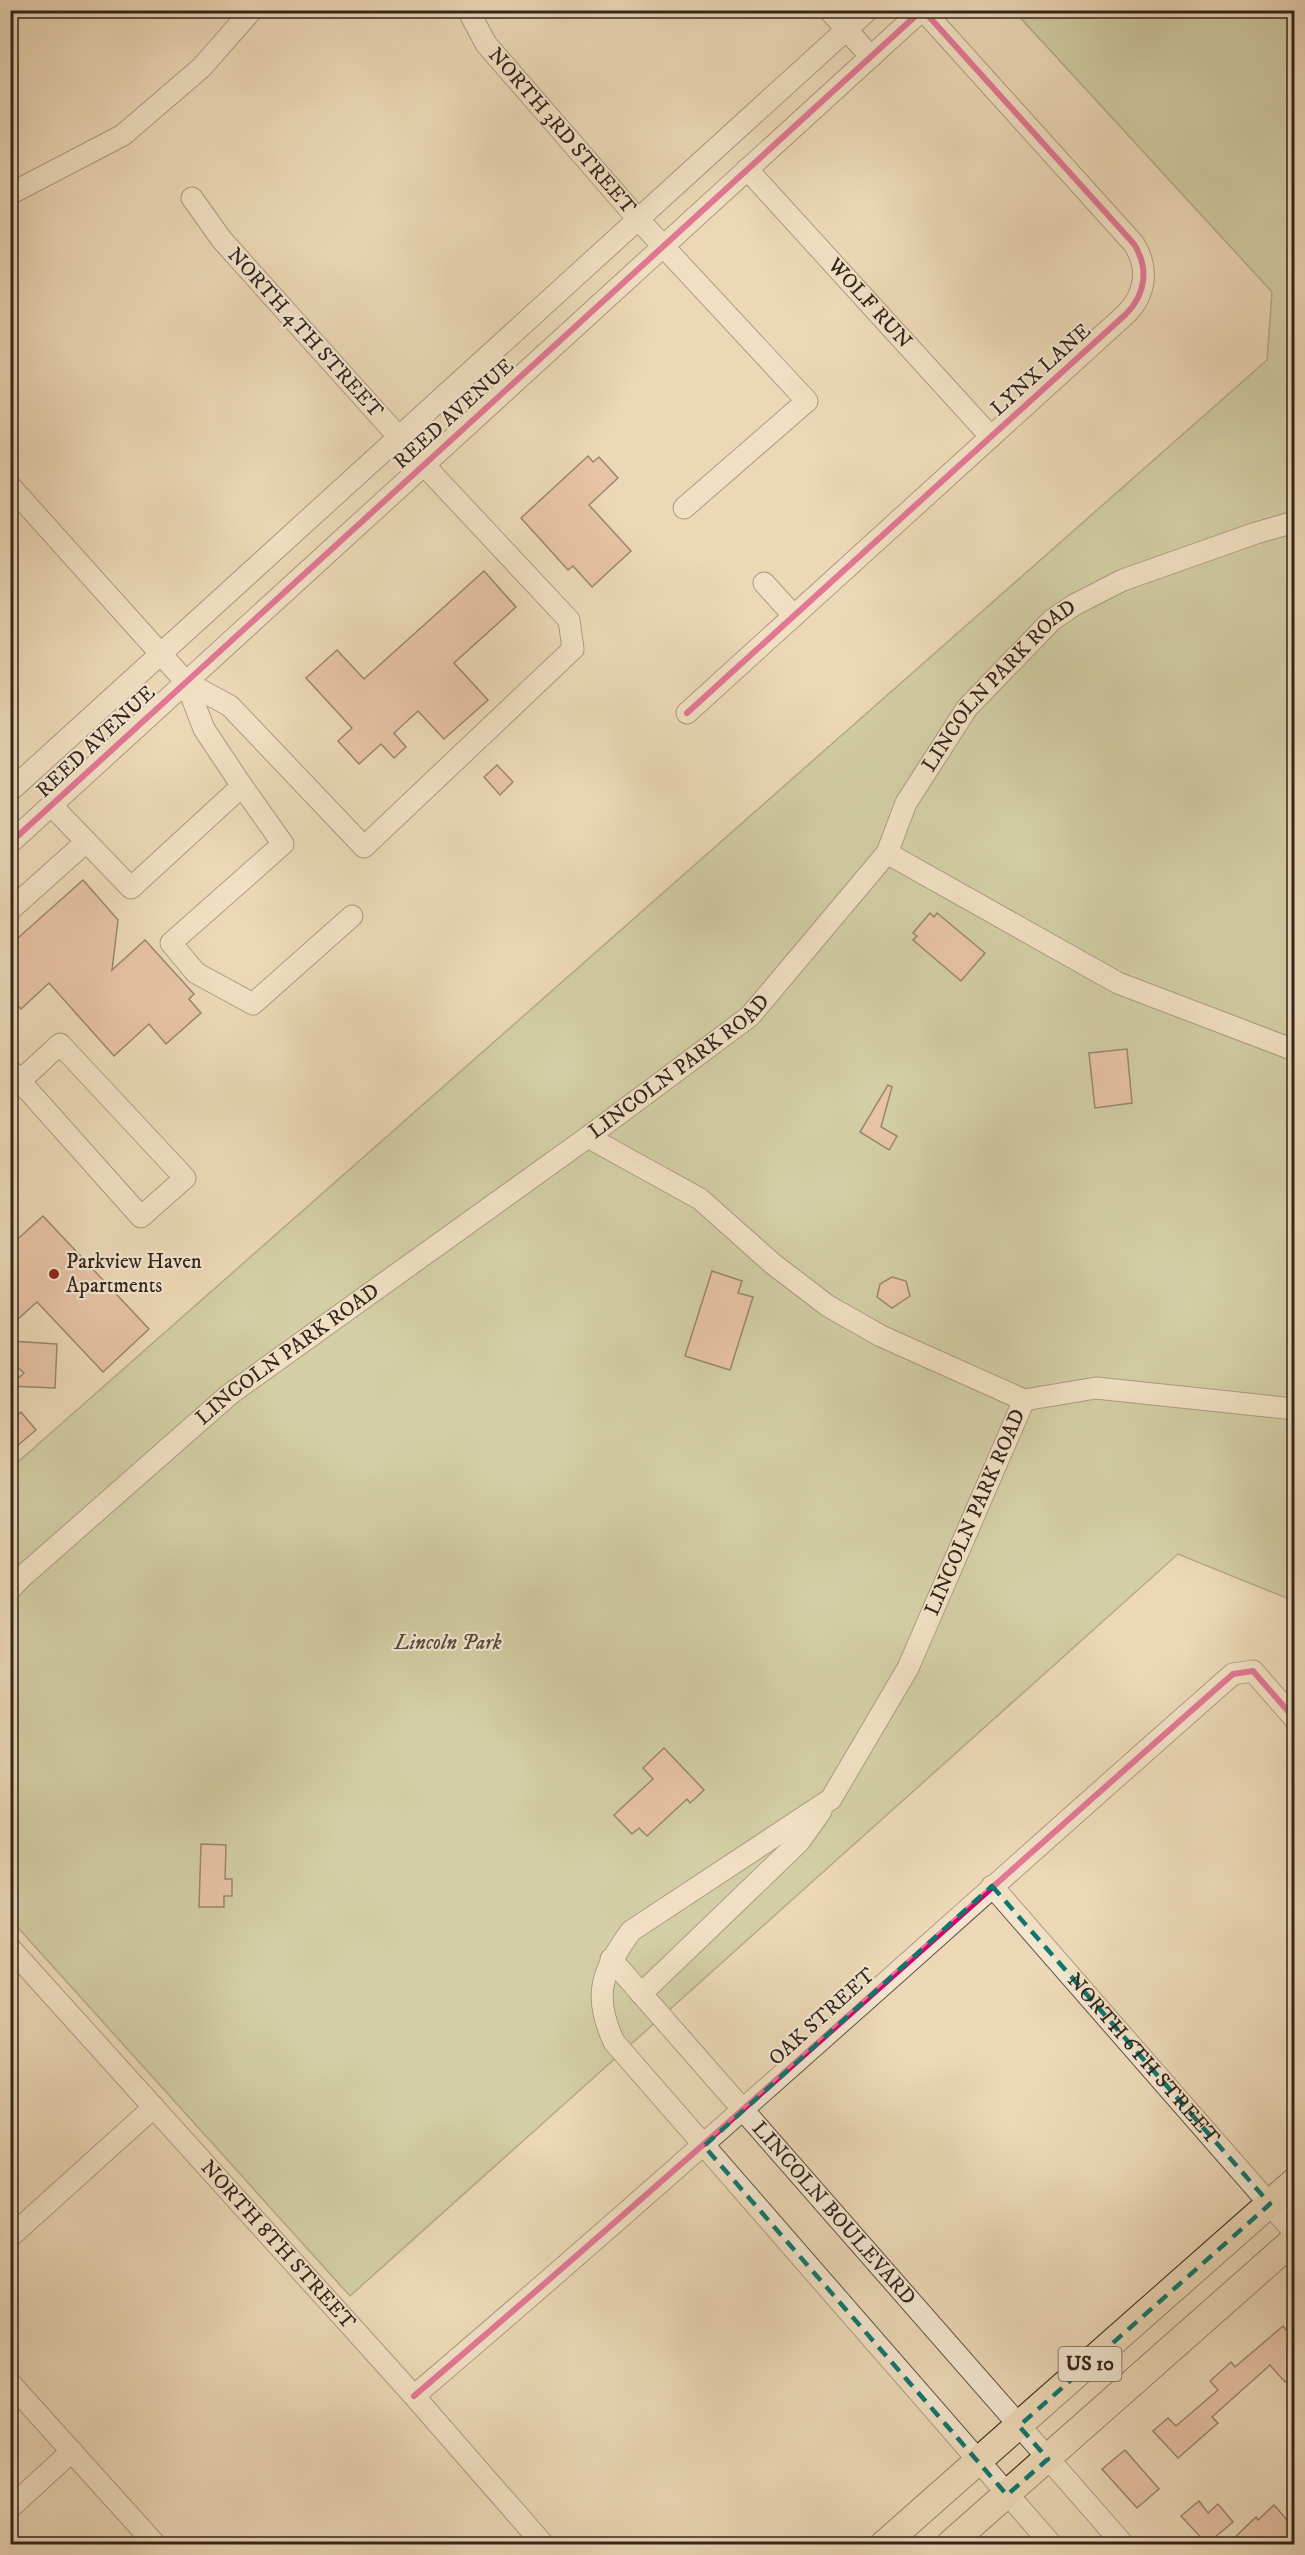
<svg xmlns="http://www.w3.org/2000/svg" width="1305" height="2555" viewBox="0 0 1305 2555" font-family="'IM FELL DW Pica',serif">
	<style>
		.green { fill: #b3c091; stroke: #737258; stroke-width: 1.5 }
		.building { fill: #e3ab92; stroke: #33241e; stroke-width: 1.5 }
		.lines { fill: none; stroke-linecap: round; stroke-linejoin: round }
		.minor-casing { stroke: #615144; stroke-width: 23 }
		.major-casing { stroke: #33241e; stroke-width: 29 }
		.minor { stroke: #f3e6d0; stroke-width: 21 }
		.major { stroke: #ecd8b6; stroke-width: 27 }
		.cycleway-casing { stroke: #f3e6d0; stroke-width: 10 }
		.cycleway { stroke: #d6006c; stroke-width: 6 }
		.marked { fill: none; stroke: #0f766e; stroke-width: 4.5; stroke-dasharray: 12 8; stroke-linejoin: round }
		.poi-dot { fill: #8f2418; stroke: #f3e6d0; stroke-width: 2 }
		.labels { text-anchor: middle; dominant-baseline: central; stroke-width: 4.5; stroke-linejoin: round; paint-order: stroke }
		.shield { fill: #f3e6d0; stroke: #6d5e53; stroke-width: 1.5 }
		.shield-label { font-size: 20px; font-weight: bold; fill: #33241e }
		.street-label { font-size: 21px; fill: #33241e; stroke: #f3e6d0 }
		.poi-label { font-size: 21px; fill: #33241e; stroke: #f3e6d0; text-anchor: start }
		.park-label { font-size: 21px; font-style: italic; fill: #534b3b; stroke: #f3e6d0 }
	</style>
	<rect width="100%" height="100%" fill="#ecd8b6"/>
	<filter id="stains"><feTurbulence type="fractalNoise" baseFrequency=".00333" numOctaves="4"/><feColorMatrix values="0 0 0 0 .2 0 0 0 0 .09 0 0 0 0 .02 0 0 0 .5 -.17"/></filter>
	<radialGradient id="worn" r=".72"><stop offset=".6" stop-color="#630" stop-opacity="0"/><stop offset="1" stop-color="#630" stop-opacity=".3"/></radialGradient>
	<polygon class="green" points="1014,11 1294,11 1294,1601 1178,1554 350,2296 11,1920 10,1469 1267,360 1272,292"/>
	<g class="building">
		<polygon points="588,456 593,462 599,457 618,478 589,505 631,551 592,587 573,566 568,570 521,518"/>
		<polygon points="484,571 516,607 454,663 488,700 444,739 418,711 394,733 406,747 394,758 381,744 359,764 338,741 352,728 306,678 337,650 364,679"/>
		<polygon points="497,765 513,782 500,795 484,777"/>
		<polygon points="83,880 118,920 112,970 145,940 194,994 189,999 201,1013 166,1044 149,1024 114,1056 49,983 21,1009 10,997 10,945"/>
		<polygon points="930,913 934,917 937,913 985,953 961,981 913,940 917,936 913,933"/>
		<polygon points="1127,1049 1132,1103 1095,1108 1089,1053"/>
		<polygon points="888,1085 892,1087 881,1127 897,1136 889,1150 860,1132"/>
		<polygon points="43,1216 149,1329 103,1372 37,1302 10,1326 10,1246"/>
		<polygon points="712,1271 742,1281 738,1293 753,1297 730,1370 685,1356"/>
		<polygon points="892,1277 906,1281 910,1296 892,1308 877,1297 880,1284"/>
		<polygon points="10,1341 57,1344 55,1388 10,1386 24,1373 10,1360"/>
		<polygon points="21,1412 36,1430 10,1452 10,1421"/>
		<polygon points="664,1748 704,1790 690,1803 687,1799 647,1836 639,1828 632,1834 614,1815 653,1779 643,1768"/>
		<polygon points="201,1844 226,1845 225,1879 232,1879 232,1896 224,1896 224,1907 199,1907"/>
		<polygon points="1283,2326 1294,2340 1294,2374 1285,2382 1270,2365 1212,2417 1218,2423 1178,2458 1153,2431 1168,2418 1176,2426 1218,2390 1210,2381 1231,2362 1235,2367"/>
		<polygon points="1125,2450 1159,2489 1137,2508 1102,2469"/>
		<polygon points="1199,2501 1208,2513 1218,2504 1233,2522 1207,2544 1181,2516"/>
		<polygon points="1274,2505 1294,2528 1294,2544 1228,2544 1256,2517 1258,2520"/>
	</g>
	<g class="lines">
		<defs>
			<g id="minor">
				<path id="s1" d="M 468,10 L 486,44 L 638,219 L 807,401 L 684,508"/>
				<polyline points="829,10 871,57"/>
				<path id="s2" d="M 747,169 L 991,437"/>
				<polyline points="10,194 123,135 202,67 252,10"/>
				<polyline points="10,486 186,682 230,706 364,847 573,649 569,620 423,464 222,240 192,198"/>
				<polyline points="764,583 794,616"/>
				<path d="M 687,713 L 1126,314 C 1146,294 1149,268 1134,244 L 923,10"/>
				<polyline points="242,786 283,844 171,943 196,973 253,1004 352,916"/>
				<polyline points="10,791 868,10"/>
				<polyline points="52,806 131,888 242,786 204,729 186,682"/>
				<polyline points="10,843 922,10"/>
				<polyline points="887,853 1118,983 1294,1050"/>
				<polyline points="10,910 86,842"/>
				<polyline points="10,1070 141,1217 185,1178 60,1044 20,1081"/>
				<polyline points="588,1137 700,1199 773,1264 828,1306 881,1336 1024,1400"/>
				<path id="s3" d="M 10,1589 L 23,1576 L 230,1394 L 588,1137 L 750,1016 L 887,853 L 906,803 L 967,708 L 1052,620 L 1074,605 L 1123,580 L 1256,533 L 1294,522"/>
				<path id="s4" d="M 992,1886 L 1294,2232"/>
				<path id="s5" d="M 10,1948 L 414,2396 L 543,2544"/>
				<path id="s6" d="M 611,1959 L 1123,2544"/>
				<polyline points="641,1994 799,1842 821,1811"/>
				<polyline points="10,2237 154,2107"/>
				<polyline points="10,2383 155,2544"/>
				<path d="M 414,2396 C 691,2160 960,1914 1233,1674 L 1253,1671 L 1294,1718"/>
				<polyline points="10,2508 72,2451"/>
				<path id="s7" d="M 1051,2544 L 614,2042 C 592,1995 602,1971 631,1931 L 831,1799 L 908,1668 L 1024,1400 L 1096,1388 L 1294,1409"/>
			</g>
			<g id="major">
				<polyline points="884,2544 1294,2182"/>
				<polyline points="950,2544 1294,2240"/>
			</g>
		</defs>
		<use href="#minor" class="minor-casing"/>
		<use href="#major" class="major-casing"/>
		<use href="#minor" class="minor"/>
		<use href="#major" class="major"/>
		<defs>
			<g id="cycleway">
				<path d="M 687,713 L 1126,314 C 1146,294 1149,268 1134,244 L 923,10"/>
				<polyline points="10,843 922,10"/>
				<path d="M 414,2396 C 691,2160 960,1914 1233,1674 L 1253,1671 L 1294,1718"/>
			</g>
		</defs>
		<use href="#cycleway" class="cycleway-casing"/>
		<use href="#cycleway" class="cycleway"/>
	</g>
	<path d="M0 0H1305V2555H0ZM 992,1886 L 1270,2204 L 1019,2426 L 1048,2459 L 1007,2495 L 704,2146 Z" fill="#ecd8b6" fill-opacity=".55" fill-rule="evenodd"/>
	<path class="marked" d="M 992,1886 L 1270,2204 L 1019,2426 L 1048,2459 L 1007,2495 L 704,2146 Z"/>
	<circle class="poi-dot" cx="54" cy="1274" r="6"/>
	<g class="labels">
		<rect class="shield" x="1058.5" y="2347" width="63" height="34" rx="4.5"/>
		<g class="shield-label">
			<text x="1090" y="2364">US 10</text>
		</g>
		<g class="street-label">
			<text stroke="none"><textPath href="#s1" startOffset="154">NORTH 3RD STREET</textPath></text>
			<text stroke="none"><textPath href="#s2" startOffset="182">WOLF RUN</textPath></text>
			<text transform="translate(305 333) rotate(48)">NORTH 4TH STREET</text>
			<text transform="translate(1041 370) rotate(-42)">LYNX LANE</text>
			<text transform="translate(454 414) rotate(-42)">REED AVENUE</text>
			<text stroke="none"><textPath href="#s3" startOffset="1354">LINCOLN PARK ROAD</textPath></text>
			<text transform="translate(96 742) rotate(-43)">REED AVENUE</text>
			<text stroke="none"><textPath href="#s3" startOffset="850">LINCOLN PARK ROAD</textPath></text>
			<text stroke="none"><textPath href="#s3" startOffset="364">LINCOLN PARK ROAD</textPath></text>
			<text stroke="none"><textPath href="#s7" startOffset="1347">LINCOLN PARK ROAD</textPath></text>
			<text transform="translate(822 2017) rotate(-42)">OAK STREET</text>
			<text stroke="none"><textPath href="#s4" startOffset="230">NORTH 6TH STREET</textPath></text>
			<text stroke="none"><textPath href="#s6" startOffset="338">LINCOLN BOULEVARD</textPath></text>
			<text stroke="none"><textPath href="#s5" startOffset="400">NORTH 8TH STREET</textPath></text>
		</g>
		<g class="poi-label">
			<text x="66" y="1262">Parkview Haven<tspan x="66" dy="24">Apartments</tspan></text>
		</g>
		<g class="park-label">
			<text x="448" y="1643">Lincoln Park</text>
		</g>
	</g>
	<rect width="1305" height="2555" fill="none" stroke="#ecd8b6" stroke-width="36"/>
	<rect x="12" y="12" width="1281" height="2531" fill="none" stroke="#33241e" stroke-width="3"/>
	<rect x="18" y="18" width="1269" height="2519" fill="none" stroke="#33241e" stroke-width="1.5"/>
	<rect width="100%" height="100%" filter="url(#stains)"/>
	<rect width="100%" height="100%" fill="url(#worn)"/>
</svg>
